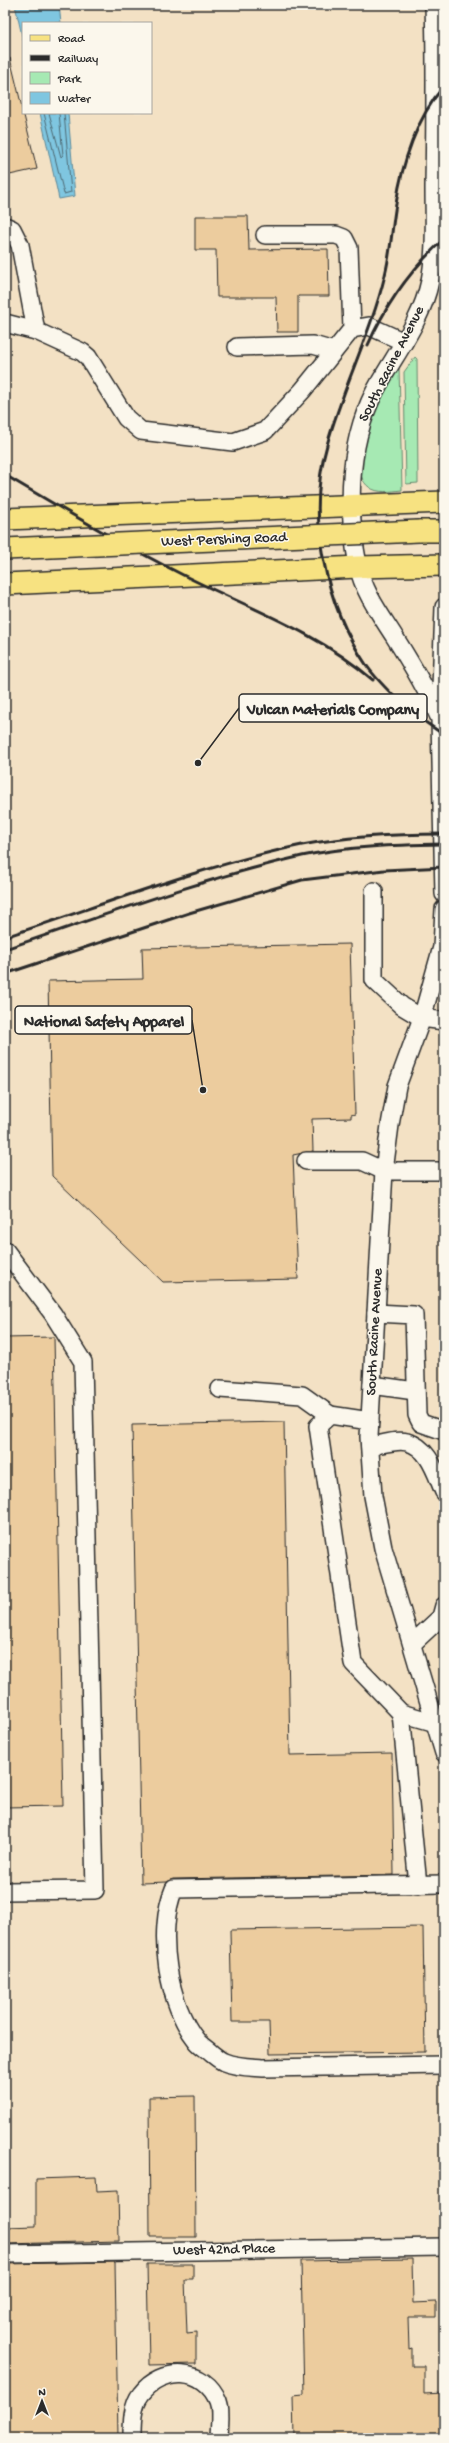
<svg xmlns="http://www.w3.org/2000/svg" width="449" height="2443" viewBox="0 0 449 2443" font-family="'Gochi Hand',sans-serif">
	<style>
		.built { fill: #f3e1c4 }
		.green { fill: #a6e9b3; stroke: #688a6f }
		.water { fill: #7fc6e0; stroke: #5d8898 }
		.lines { fill: none; stroke-linecap: round; stroke-linejoin: round }
		.shore { stroke: #4d6973; stroke-width: 1 }
		.building { fill: #eccc9e; stroke: #2b2b2b }
		.minor-casing { stroke: #2b2b2b; stroke-width: 20 }
		.major-casing { stroke: #2b2b2b; stroke-width: 24 }
		.minor { stroke: #fbf7ec; stroke-width: 17 }
		.major { stroke: #f7e281; stroke-width: 21 }
		.rail { stroke: #2b2b2b; stroke-width: 3 }
		.major-bridge-casing { stroke: #2b2b2b; stroke-width: 24; stroke-linecap: butt }
		.major-bridge { stroke: #f7e281; stroke-width: 21 }
		.labels { text-anchor: middle; dominant-baseline: central; stroke-width: 3; stroke-linejoin: round; paint-order: stroke }
		.street-label { font-size: 15px; fill: #2b2b2b; stroke: #fbf7ec }
		.leader { fill: none; stroke: #2b2b2b; stroke-width: 1.5 }
		.callout-dot { fill: #2b2b2b; stroke: #fbf7ec; stroke-width: 1.5 }
		.callout { fill: #fbf7ec; stroke: #2b2b2b; stroke-width: 1.5 }
		.callout-label { font-size: 16px; text-anchor: middle; font-weight: bold; fill: #2b2b2b }
	</style>
	<rect width="100%" height="100%" fill="#f6ead5"/>
	<filter id="ink" filterUnits="userSpaceOnUse"><feTurbulence type="fractalNoise" baseFrequency=".025" numOctaves="2"/><feDisplacementMap in="SourceGraphic" scale="8" xChannelSelector="R" yChannelSelector="G"/><feConvolveMatrix kernelMatrix="1 2 1 2 8 2 1 2 1" color-interpolation-filters="sRGB"/></filter>
	<g filter="url(#ink)">
		<polygon class="built" points="5,5 15,5 23,40 23,113 40,113 59,199 75,196 68,113 151,113 151,23 61,23 59,5 444,5 444,2438 5,2438"/>
		<g class="green">
			<polygon points="415,357 417,359 418,483 406,484 404,372"/>
			<path d="M 399,367 L 402,490 C 392,491 377,494 369,487 C 341,467 385,387 399,367 Z"/>
		</g>
		<g class="water">
			<polygon points="15,5 59,5 61,23 23,23 23,40"/>
			<polygon points="40,113 68,113 75,196 59,199"/>
		</g>
		<g class="lines">
			<g class="shore">
				<polyline points="44,113 64,194 71,192 64,113"/>
				<polyline points="49,113 61,157 63,155 59,113"/>
			</g>
		</g>
		<g class="building">
			<polygon points="10,58 37,169 5,176 5,59"/>
			<polygon points="195,216 248,216 249,250 328,249 329,296 298,296 298,332 277,332 276,297 217,297 216,250 195,250"/>
			<polygon points="350,944 355,1114 351,1115 351,1118 312,1119 313,1151 293,1155 298,1279 163,1282 52,1176 48,981 143,979 142,948"/>
			<polygon points="54,1337 63,1806 5,1807 5,1338"/>
			<polygon points="284,1422 290,1755 392,1753 394,1875 174,1879 167,1882 141,1883 132,1425"/>
			<polygon points="423,1927 425,2052 270,2054 269,2022 232,2022 230,1930"/>
			<polygon points="195,2096 196,2237 150,2237 149,2097"/>
			<polygon points="96,2177 97,2191 118,2190 119,2241 5,2244 5,2227 36,2226 36,2179"/>
			<polygon points="412,2259 413,2303 436,2302 436,2317 408,2317 409,2350 412,2349 412,2366 424,2366 424,2394 444,2393 444,2438 294,2438 293,2396 304,2395 301,2261"/>
			<polygon points="115,2262 118,2438 5,2438 5,2264"/>
			<polygon points="147,2264 193,2264 193,2279 185,2279 187,2333 196,2332 196,2364 149,2365"/>
		</g>
		<g class="lines">
			<defs>
				<g id="minor">
					<path d="M 434,5 C 436,66 435,126 434,187 C 434,217 436,250 430,281 C 422,319 399,349 380,382 C 348,436 346,505 358,565 C 363,591 380,614 394,636 C 411,663 427,690 440,719 L 444,894"/>
					<polyline points="5,226 12,229 20,245 36,331"/>
					<polyline points="265,235 336,235 344,238 349,248 352,329"/>
					<polyline points="5,323 36,331 82,352 88,357 126,418 141,431 233,442 265,431 303,390 352,329 369,326 404,342"/>
					<polyline points="237,347 313,345 334,351"/>
					<polyline points="440,714 444,607"/>
					<polyline points="374,891 374,980 402,1006 422,1018 444,1021"/>
					<polyline points="444,909 442,947 422,1018 397,1086 390,1125 384,1171 369,1437 373,1496 383,1548 444,1753"/>
					<polyline points="306,1161 362,1161 384,1171 444,1171"/>
					<polyline points="5,1250 53,1314 83,1362 95,1890 5,1891"/>
					<polyline points="376,1313 414,1315 417,1415 421,1423 444,1431"/>
					<polyline points="372,1385 415,1391"/>
					<polyline points="220,1389 302,1395 330,1415"/>
					<polyline points="370,1421 330,1415 318,1426 353,1663 401,1713 436,1723"/>
					<path d="M 370,1446 C 380,1445 397,1439 407,1442 C 429,1447 436,1474 444,1492"/>
					<polyline points="412,1644 441,1617 444,1606"/>
					<polyline points="401,1713 418,1885"/>
					<path d="M 444,1884 L 174,1889 C 156,1931 168,2006 197,2041 C 201,2046 207,2049 211,2053 C 215,2056 219,2060 224,2062 C 236,2067 250,2067 263,2068 L 444,2065"/>
					<polyline points="5,2254 444,2247"/>
					<path d="M 132,2438 C 132,2424 132,2405 141,2394 C 162,2366 205,2368 218,2401 C 222,2411 219,2428 219,2438"/>
				</g>
				<g id="major">
					<polyline points="5,519 444,502"/>
					<polyline points="419,531 444,531"/>
					<polyline points="5,584 358,567 444,565"/>
				</g>
			</defs>
			<use href="#minor" class="minor-casing"/>
			<use href="#major" class="major-casing"/>
			<use href="#minor" class="minor"/>
			<use href="#major" class="major"/>
			<g class="rail">
				<path d="M 368,345 C 386,304 411,269 444,239"/>
				<path d="M 5,475 C 64,510 123,545 185,576 C 249,608 318,632 373,680"/>
				<polyline points="408,710 444,735"/>
				<path d="M 411,713 C 396,698 379,683 367,666 C 325,605 306,517 327,445 C 343,387 371,333 385,275 C 391,251 392,227 396,204 C 402,163 417,117 444,86"/>
				<path d="M 5,937 C 103,905 201,866 302,845 C 349,836 397,834 444,834"/>
				<path d="M 5,949 C 103,916 201,879 302,856 C 349,846 397,845 444,844"/>
				<polyline points="5,974 189,913 302,880 384,870 444,867"/>
			</g>
			<defs>
				<polyline id="major-bridge" points="5,549 419,531"/>
			</defs>
			<use href="#major-bridge" class="major-bridge-casing"/>
			<use href="#major-bridge" class="major-bridge"/>
		</g>
	</g>
	<g class="labels">
		<g class="street-label">
			<text transform="translate(392 364) rotate(-63)">South Racine Avenue</text>
			<text transform="translate(224 540) rotate(-2)">West Pershing Road</text>
			<text transform="translate(375 1332) rotate(-87)">South Racine Avenue</text>
			<text transform="translate(224 2250) rotate(-1)">West 42nd Place</text>
		</g>
	</g>
	<path class="leader" d="M198 763L239 708M203 1090L192 1020"/>
	<g class="callout-dot">
		<circle cx="198" cy="763" r="4"/>
		<circle cx="203" cy="1090" r="4"/>
	</g>
	<g class="callout">
		<rect x="239" y="694" width="188" height="28" rx="4"/>
		<rect x="15" y="1006" width="177" height="28" rx="4"/>
	</g>
	<g class="callout-label">
		<text x="333" y="714">Vulcan Materials Company</text>
		<text x="104" y="1026">National Safety Apparel</text>
	</g>
	<rect width="449" height="2443" fill="none" stroke="#fbf7ec" stroke-width="20"/>
	<rect x="10" y="10" width="429" height="2423" fill="none" stroke="#2b2b2b" stroke-width="1.5" filter="url(#ink)"/>
	<rect x="22" y="22" width="130" height="92" fill="#fbf7ec" stroke="#a8a59f"/>
	<rect x="30" y="35" width="20" height="6" fill="#f7e281" stroke="#a8a59f"/>
	<text x="58" y="42" font-size="12" fill="#2b2b2b">Road</text>
	<rect x="30" y="55" width="20" height="6" fill="#2b2b2b" stroke="#a8a59f"/>
	<text x="58" y="62" font-size="12" fill="#2b2b2b">Railway</text>
	<rect x="30" y="72" width="20" height="12" fill="#a6e9b3" stroke="#a8a59f"/>
	<text x="58" y="82" font-size="12" fill="#2b2b2b">Park</text>
	<rect x="30" y="92" width="20" height="12" fill="#7fc6e0" stroke="#a8a59f"/>
	<text x="58" y="102" font-size="12" fill="#2b2b2b">Water</text>
	<g transform="translate(42 2401)" stroke="#fbf7ec" stroke-width="3" paint-order="stroke">
	<path d="M0-3L7 15L0 10L-7 15Z" fill="#2b2b2b"/>
	<text y="-6" font-size="11" font-weight="bold" text-anchor="middle" fill="#2b2b2b">N</text>
	</g>
</svg>
